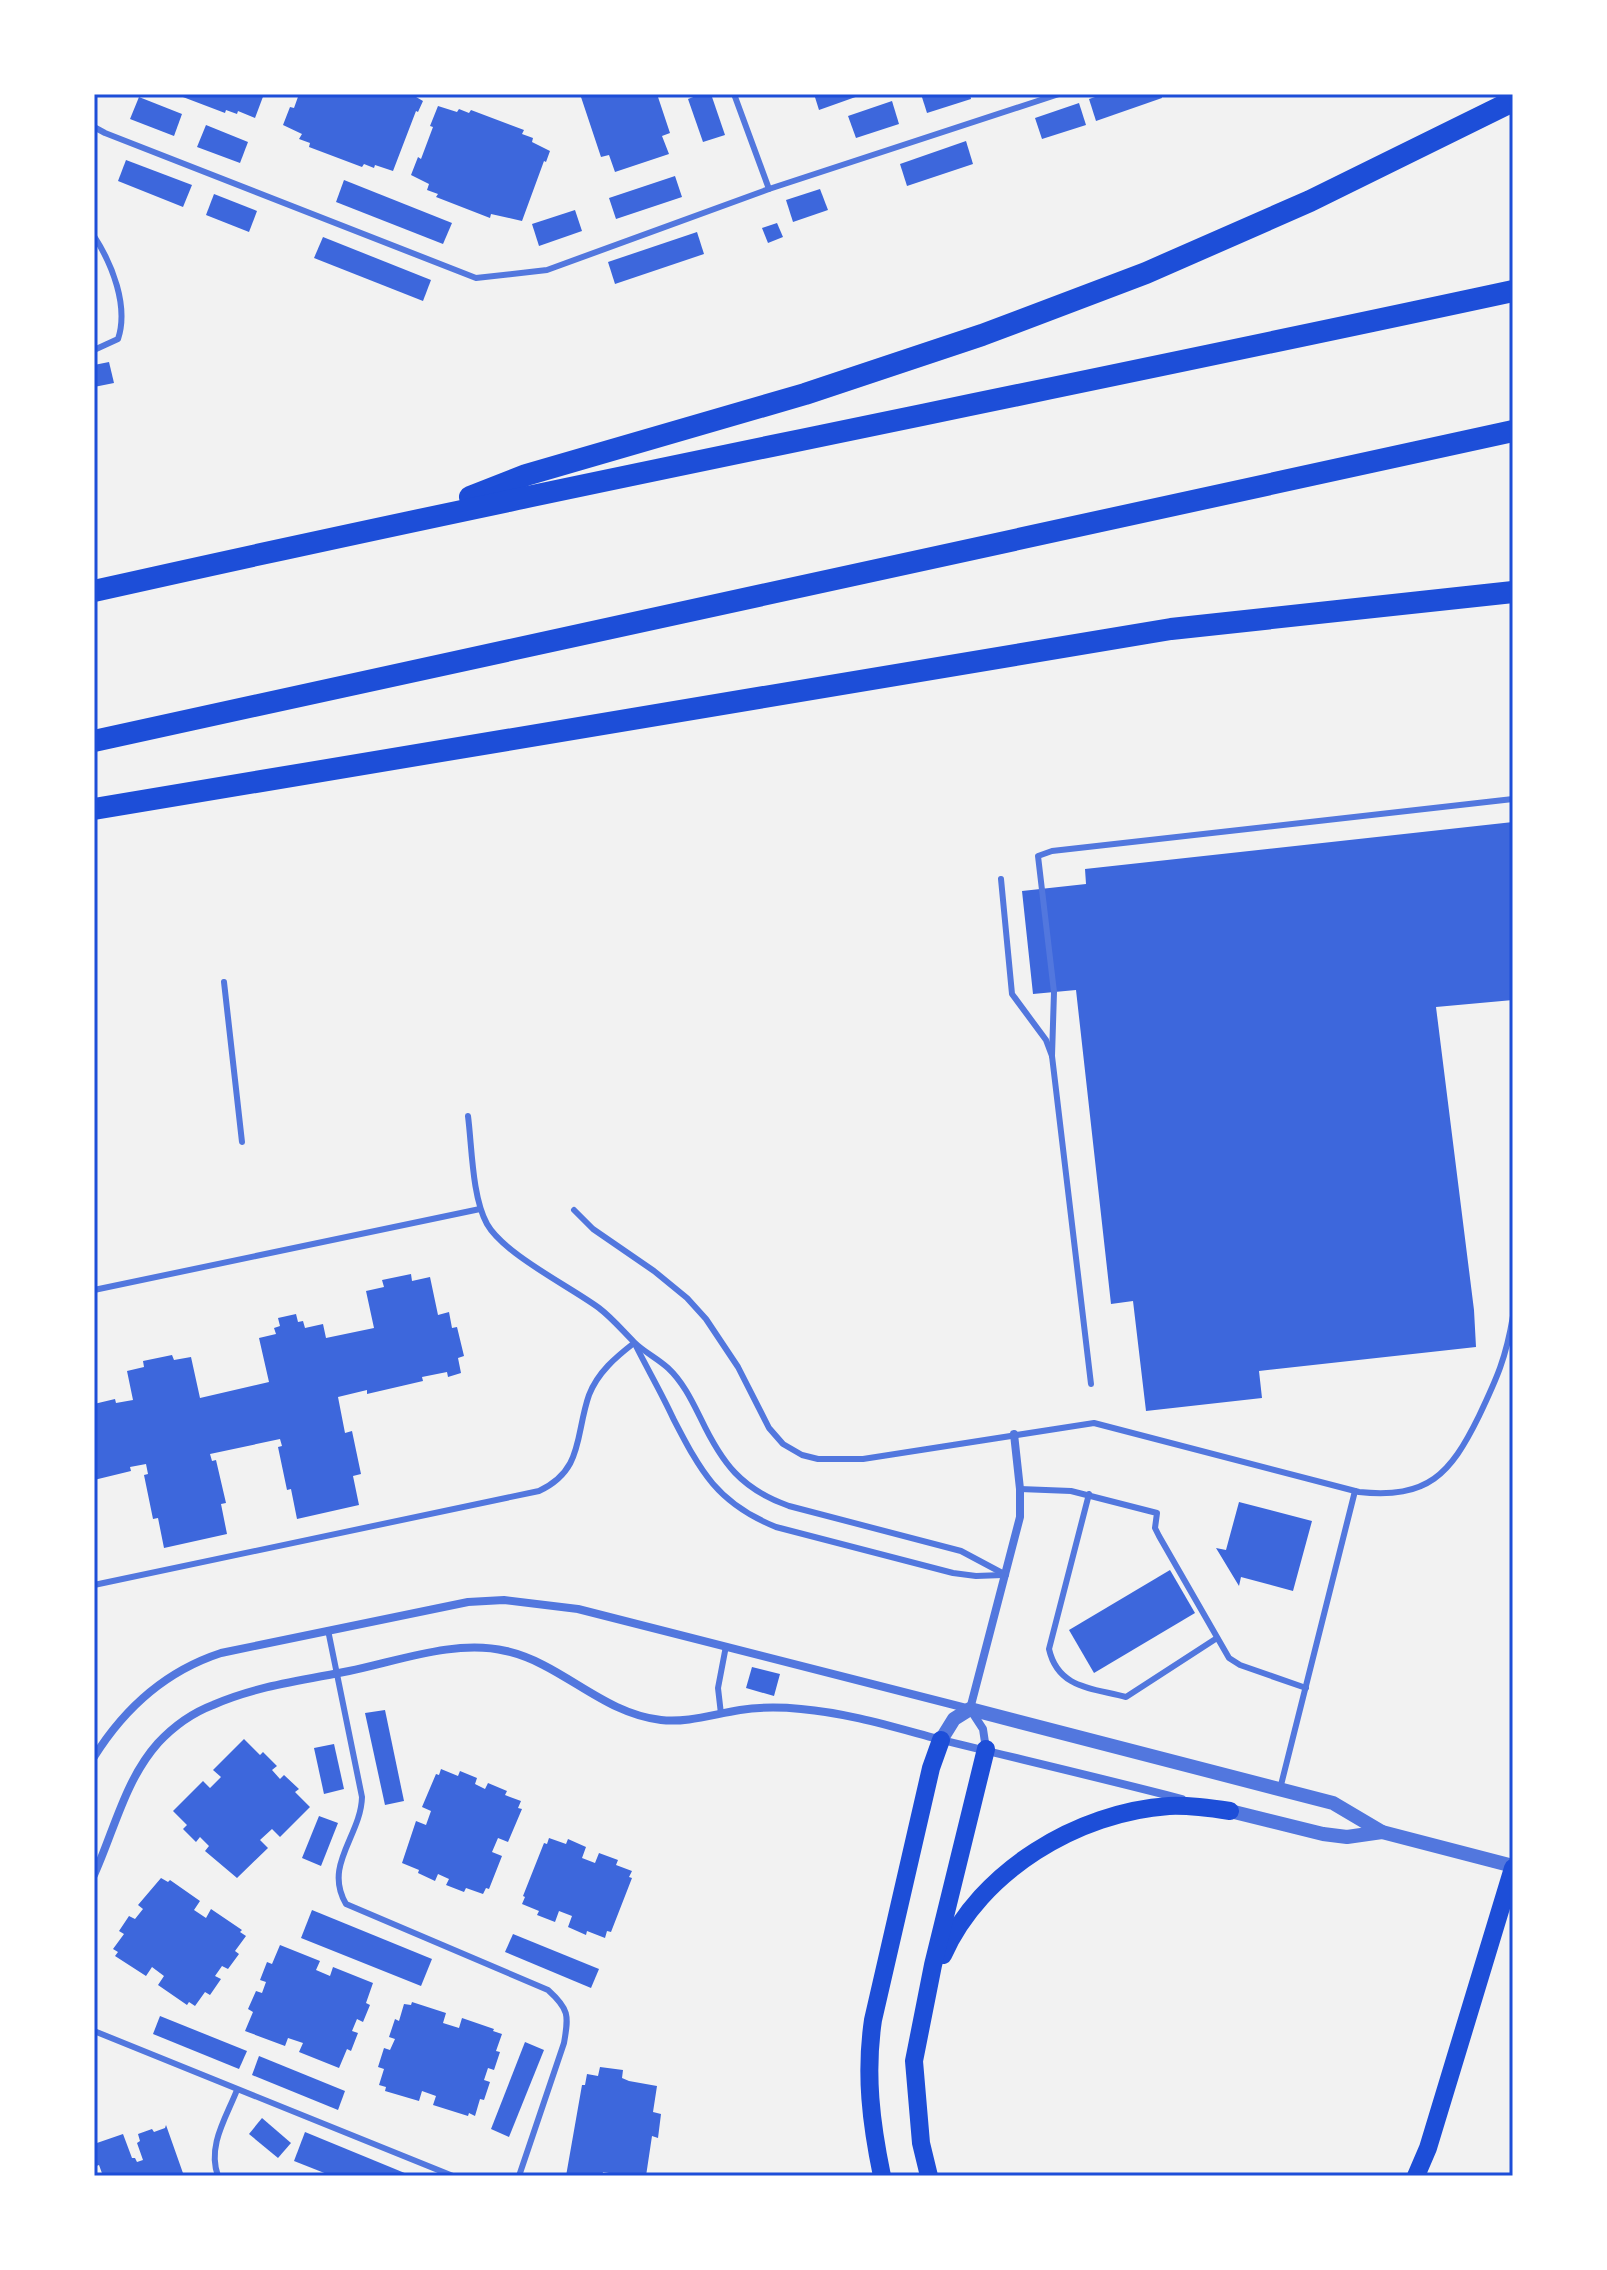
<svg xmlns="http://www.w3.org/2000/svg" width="1607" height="2270" viewBox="0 0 1607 2270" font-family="'Asap Condensed',sans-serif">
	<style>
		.building { fill: #3d67dc }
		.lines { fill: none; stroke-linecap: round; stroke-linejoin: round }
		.service { stroke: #5277de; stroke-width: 6 }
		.minor { stroke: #5277de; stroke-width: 8 }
		.tertiary { stroke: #5277de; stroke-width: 14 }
		.primary { stroke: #1d4ed8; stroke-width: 18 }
		.motorway { stroke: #1d4ed8; stroke-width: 22 }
		.neatline { fill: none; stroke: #1d4ed8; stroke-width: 3 }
	</style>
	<rect width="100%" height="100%" fill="#f2f2f2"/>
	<g class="building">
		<polygon points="175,94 264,94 255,118 238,111 237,114 226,110 225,113"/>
		<polygon points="299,94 411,94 423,101 418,112 416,111 393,171 375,165 374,168 364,164 362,167 309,147 310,143 299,139 302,134 283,125 290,107 294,108"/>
		<polygon points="580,94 657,94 670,133 662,136 669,154 615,172 609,155 601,157"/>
		<polygon points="701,94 711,94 725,135 703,142 688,99"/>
		<polygon points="814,94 864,94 819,110"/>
		<polygon points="921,94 970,94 971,99 927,113"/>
		<polygon points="1104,94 1161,94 1162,98 1096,121 1089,99"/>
		<polygon points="139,97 182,114 174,136 130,119"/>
		<polygon points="892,101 899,124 856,138 848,116"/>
		<polygon points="1079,103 1086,125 1042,139 1035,118"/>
		<polygon points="438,106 457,112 459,109 469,113 471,110 524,130 522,134 533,138 532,142 550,151 546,162 544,161 522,221 491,214 490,218 436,197 438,194 427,190 429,184 411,175 418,157 421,159 433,127 430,126"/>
		<polygon points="206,125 248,142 240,163 197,147"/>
		<polygon points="966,141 973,164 907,186 900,164"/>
		<polygon points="126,160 192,185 183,207 118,181"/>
		<polygon points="675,176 682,197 616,219 609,198"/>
		<polygon points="344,180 452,223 443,244 336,202"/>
		<polygon points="820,189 828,210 793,222 786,200"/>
		<polygon points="214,194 257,211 249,232 206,215"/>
		<polygon points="575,210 582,231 539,246 532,224"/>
		<polygon points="777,223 783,237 768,243 762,228"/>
		<polygon points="697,232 704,254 615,284 608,262"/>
		<polygon points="323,237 431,280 423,301 314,258"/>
		<polygon points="109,362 114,383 94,387 94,365"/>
		<polygon points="1513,822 1513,1000 1436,1007 1474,1310 1476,1347 1259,1371 1262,1398 1146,1411 1133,1301 1111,1304 1076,990 1033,994 1022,891 1086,884 1085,869"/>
		<polygon points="411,1274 412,1281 430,1277 438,1315 449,1312 452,1328 457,1327 464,1356 458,1358 461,1373 448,1377 447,1372 422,1377 423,1381 367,1394 367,1390 338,1397 345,1433 352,1431 361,1474 353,1476 359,1505 297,1519 291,1489 287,1490 278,1447 282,1446 280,1439 210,1454 212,1461 216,1460 226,1503 221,1504 227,1534 164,1548 158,1518 153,1519 144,1475 148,1474 146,1464 130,1467 131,1471 94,1480 94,1404 115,1399 116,1403 133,1400 127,1371 144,1367 143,1361 172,1355 174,1360 191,1357 200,1398 269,1382 259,1338 276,1334 274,1328 280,1326 278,1318 296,1314 298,1322 303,1321 305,1328 323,1324 326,1338 374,1328 366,1291 384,1287 382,1280"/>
		<polygon points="1239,1502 1312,1521 1293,1591 1241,1577 1239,1586 1216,1548 1226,1550"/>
		<polygon points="1170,1570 1195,1613 1094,1673 1069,1630"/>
		<polygon points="752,1667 780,1674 774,1696 746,1688"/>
		<polygon points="385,1710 404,1801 385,1805 365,1713"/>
		<polygon points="244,1739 260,1755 263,1752 277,1766 272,1770 280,1779 284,1775 299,1789 295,1792 310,1807 280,1837 272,1829 260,1840 268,1848 237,1878 205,1851 209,1846 200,1837 196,1842 183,1829 187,1825 173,1811 203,1781 210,1788 221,1777 213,1770"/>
		<polygon points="334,1744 344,1789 324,1794 314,1748"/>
		<polygon points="441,1769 458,1776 460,1771 477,1778 475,1784 485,1789 488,1783 507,1791 505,1795 521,1801 518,1808 522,1809 508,1842 498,1838 492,1852 502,1856 489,1889 486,1888 483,1894 466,1888 464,1892 446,1885 449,1879 438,1874 435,1881 418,1873 419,1870 402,1863 416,1821 426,1825 431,1811 422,1807 436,1774 439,1775"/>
		<polygon points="319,1816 338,1823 321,1866 302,1858"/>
		<polygon points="549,1838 566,1844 568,1839 586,1847 582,1858 595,1863 599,1853 618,1860 616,1865 632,1871 629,1877 632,1878 611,1932 607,1931 605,1938 587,1931 586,1935 568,1927 572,1916 559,1911 555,1922 537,1915 539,1911 522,1904 525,1897 523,1896 544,1843 547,1844"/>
		<polygon points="161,1878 168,1882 170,1880 200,1901 194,1910 206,1918 211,1909 242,1930 240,1932 246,1936 235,1951 239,1954 228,1969 222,1966 215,1976 221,1979 210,1995 205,1992 195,2006 189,2002 187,2005 158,1985 164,1976 152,1967 146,1976 115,1956 118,1952 113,1949 124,1934 119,1931 129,1916 135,1919 143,1909 138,1905"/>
		<polygon points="312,1910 432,1959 421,1986 301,1938"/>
		<polygon points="513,1934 599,1969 591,1988 505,1952"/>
		<polygon points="280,1945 320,1961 316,1970 330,1976 333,1967 373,1983 366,2003 370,2005 363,2022 357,2019 352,2031 358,2033 351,2051 347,2049 339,2068 299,2052 303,2043 288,2038 285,2046 245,2031 253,2012 248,2009 256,1991 262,1993 266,1982 260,1980 267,1962 272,1964"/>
		<polygon points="412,2002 446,2013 443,2023 459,2028 462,2018 494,2029 493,2031 502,2034 496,2051 500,2052 494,2070 488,2068 484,2080 490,2082 484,2100 480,2099 475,2116 469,2113 468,2116 433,2105 436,2096 422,2091 419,2101 385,2091 386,2087 379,2085 384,2069 378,2067 384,2048 390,2050 395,2039 389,2037 395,2019 399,2021 404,2004 411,2005"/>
		<polygon points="160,2016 247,2051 239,2069 153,2034"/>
		<polygon points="525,2042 544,2050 509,2137 491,2129"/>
		<polygon points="259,2056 345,2091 338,2110 252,2075"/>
		<polygon points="600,2067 623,2070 622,2078 629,2081 657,2086 653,2112 661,2114 658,2138 652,2136 646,2176 609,2176 609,2173 603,2172 602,2176 566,2176 582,2085 585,2085 587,2074 598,2076"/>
		<polygon points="262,2118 291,2143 278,2158 249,2134"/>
		<polygon points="166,2125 184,2176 103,2176 99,2165 94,2167 94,2144 123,2134 132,2158 135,2158 137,2162 143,2160 137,2143 140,2141 138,2134 152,2129 154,2132 165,2128"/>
		<polygon points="305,2132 412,2176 332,2176 294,2161"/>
	</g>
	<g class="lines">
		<g class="service">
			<polyline points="734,94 769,189"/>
			<polyline points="94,127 105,133 476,278 547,270 769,189 1059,94"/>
			<path d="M 94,236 C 112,264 129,306 118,339 L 94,350"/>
			<polyline points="1001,879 1012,994 1046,1040 1052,1056 1091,1384"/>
			<polyline points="224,982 242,1142"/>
			<polyline points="1052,1056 1054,992 1038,856 1052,851 1513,799"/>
			<path d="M 468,1116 C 472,1147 472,1197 487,1224 C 504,1254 569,1286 599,1308 C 612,1318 622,1330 634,1342 C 644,1352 657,1358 668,1368 C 683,1382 692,1401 701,1419 C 722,1463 741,1489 789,1506 L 961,1551 L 1006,1575"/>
			<path d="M 574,1210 L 593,1229 L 654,1271 L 687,1298 L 706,1319 L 738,1367 L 769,1428 L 783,1444 L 802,1455 L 818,1459 L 863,1459 L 1094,1423 L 1359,1492 C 1428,1499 1450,1475 1479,1416 C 1497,1378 1506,1358 1513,1316"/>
			<polyline points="94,1290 480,1209"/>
			<path d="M 636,1346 C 648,1370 662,1394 673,1418 C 701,1472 717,1503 776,1527 L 953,1573 L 976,1576 L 1003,1575"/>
			<polyline points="1020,1489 1071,1491 1157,1513 1155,1528 1159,1536 1229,1658 1240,1665 1306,1688"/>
			<path d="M 1089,1494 L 1049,1649 C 1058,1689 1093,1688 1126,1697 L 1217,1638"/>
			<path d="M 94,1585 L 539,1491 C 584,1470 575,1435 589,1395 C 598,1372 616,1357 634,1343"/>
			<path d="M 328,1630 L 362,1797 C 361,1836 323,1865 346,1904 L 548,1990 C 569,2009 569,2015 564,2043 L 519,2176"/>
			<polyline points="721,1714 718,1688 726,1646"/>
			<polyline points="1280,1789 1355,1491"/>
			<polyline points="94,2031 453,2176"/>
			<path d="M 218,2176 C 207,2146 226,2118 237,2090"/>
		</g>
		<g class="minor">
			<polyline points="986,1749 983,1729 970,1709 1020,1517 1020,1489 1014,1434"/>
			<path d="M 94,1757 C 124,1709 166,1671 221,1653 L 468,1602 L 504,1600 L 578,1609 L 970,1709"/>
			<path d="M 94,1875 C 114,1831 125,1780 158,1743 C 173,1727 192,1713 213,1705 C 256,1686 304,1680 349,1671 C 398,1661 456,1639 506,1651 C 563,1664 601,1713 661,1720 C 687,1723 714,1714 740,1710 C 759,1707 781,1707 801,1709 C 848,1713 893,1727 938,1739 C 1019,1759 1101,1778 1182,1799"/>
		</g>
		<g class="tertiary">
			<polyline points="941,1740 954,1719 970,1709 1333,1803 1382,1832 1513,1866"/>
			<polyline points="1230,1811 1323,1834 1347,1837 1382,1832"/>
		</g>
		<g class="primary">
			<path d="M 943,1955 C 980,1871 1078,1812 1169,1806 C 1189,1805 1210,1808 1230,1811"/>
			<path d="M 882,2176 C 871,2123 865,2074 873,2020 L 931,1768 L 941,1740"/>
			<polyline points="929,2176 921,2143 914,2061 933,1965 986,1749"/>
			<polyline points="1416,2176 1428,2148 1513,1868"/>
		</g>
		<g class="motorway">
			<polyline points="470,497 526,475 805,394 982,335 1146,273 1310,201 1513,101"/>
			<path d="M 94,591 C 566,485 1040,393 1513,291"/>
			<polyline points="94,741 1513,431"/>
			<polyline points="94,809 1171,629 1513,592"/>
		</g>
	</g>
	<rect width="1607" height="2270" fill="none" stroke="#ffffff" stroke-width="192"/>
	<rect x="96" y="96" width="1415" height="2078" class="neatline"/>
</svg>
